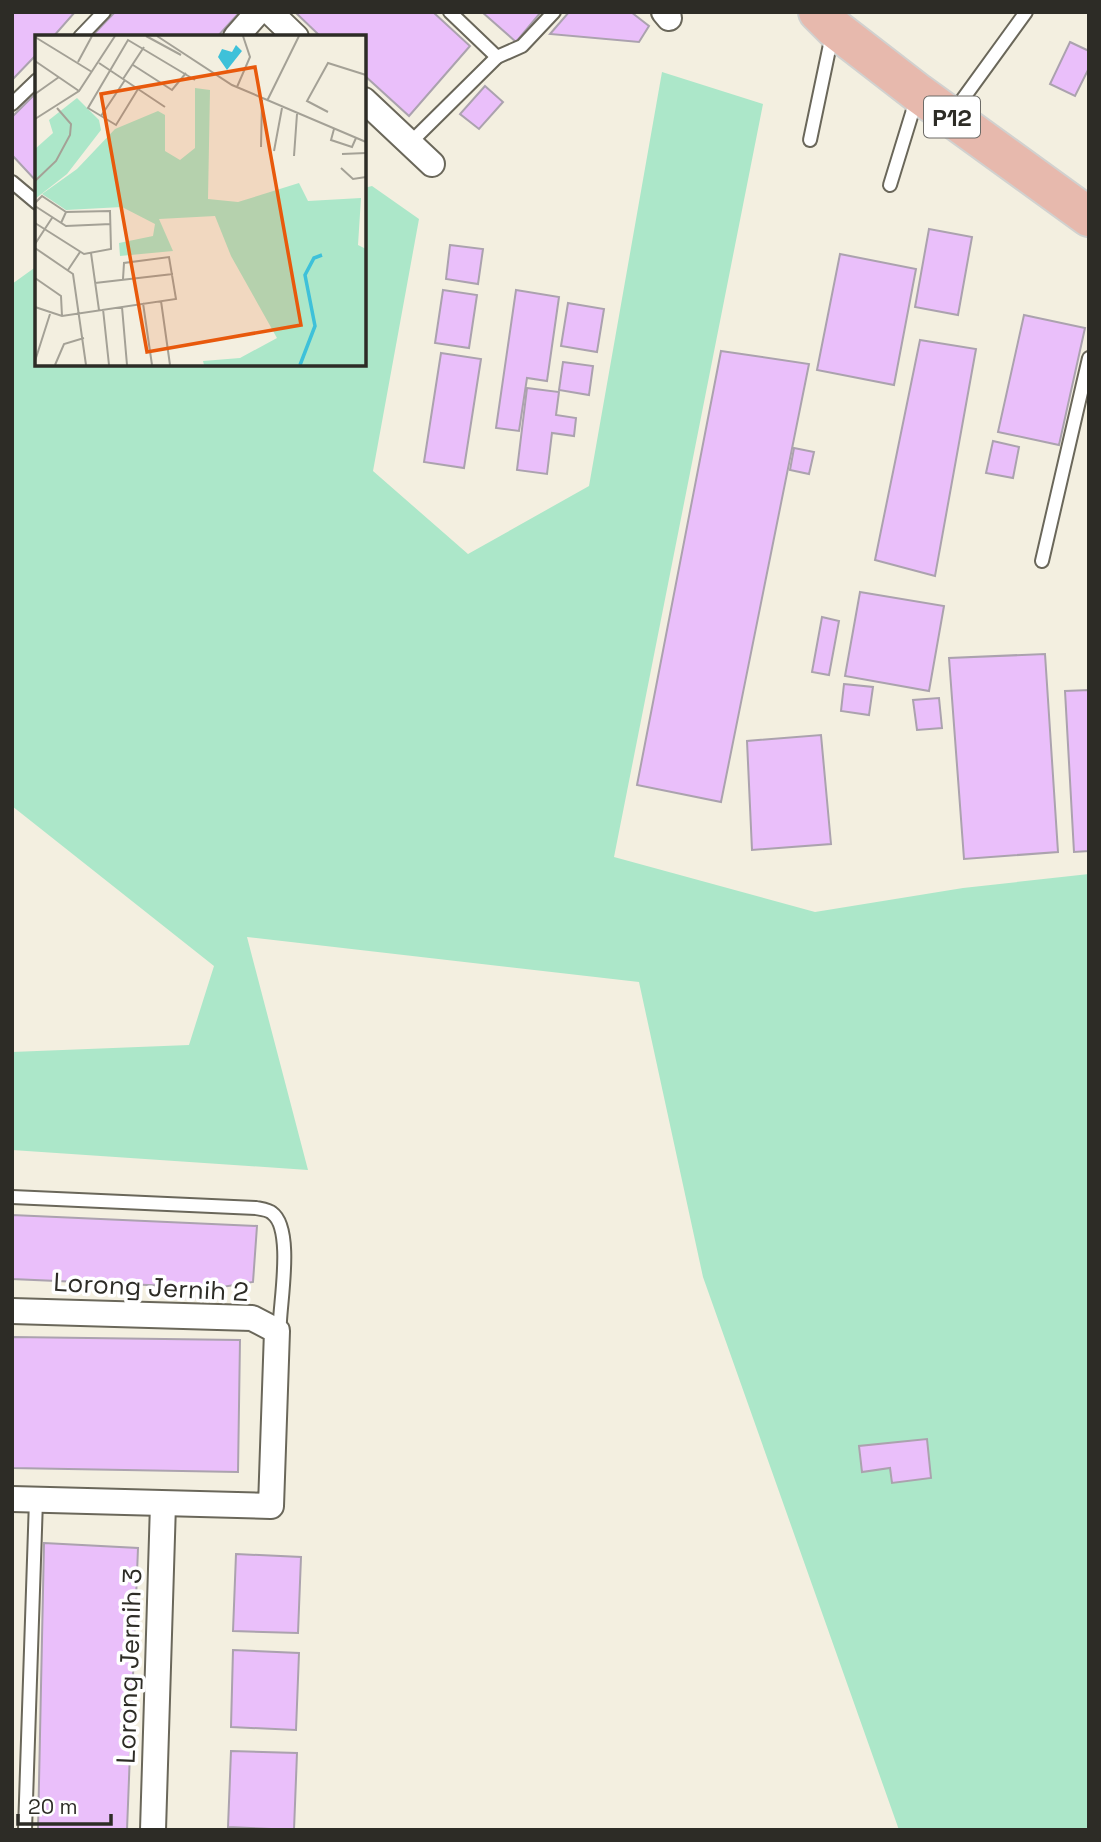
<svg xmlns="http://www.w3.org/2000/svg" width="1101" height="1842" viewBox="0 0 1101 1842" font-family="'Space Grotesk',sans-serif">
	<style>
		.green { fill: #ace7c9 }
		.building { fill: #eabffa; stroke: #aba2ae; stroke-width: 2 }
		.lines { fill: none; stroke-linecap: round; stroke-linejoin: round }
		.lane-casing { stroke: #6a675a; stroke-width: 16 }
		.street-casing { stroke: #6a675a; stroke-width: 28 }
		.primary-casing { stroke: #d1d1cf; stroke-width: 42 }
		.lane { stroke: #fff; stroke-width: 12 }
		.street { stroke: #fff; stroke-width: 24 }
		.primary { stroke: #e7b9ad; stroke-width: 38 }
		.labels { text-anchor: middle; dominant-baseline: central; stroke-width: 7; stroke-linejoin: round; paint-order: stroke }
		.shield { fill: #fff; stroke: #6c6b67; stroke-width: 2 }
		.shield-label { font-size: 24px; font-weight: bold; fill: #2d2c26 }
		.street-label { font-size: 26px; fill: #2d2c26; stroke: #fff }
		.inset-river { fill: none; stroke: #3ec1d9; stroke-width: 3.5 }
		.inset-road { fill: none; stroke: #a4a196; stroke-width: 2 }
		.view { fill: #e8590c; fill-opacity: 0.15; stroke: #e8590c; stroke-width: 3.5 }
		.inset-edge { fill: none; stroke: #2d2c26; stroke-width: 3.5 }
	</style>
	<rect width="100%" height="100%" fill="#f3efe0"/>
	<polygon class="green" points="662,72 763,104 614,857 815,912 963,888 1089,874 1089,1830 899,1830 703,1277 639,982 247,937 308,1170 12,1150 12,1052 189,1045 214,966 12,806 12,284 37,266 37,364 364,364 364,188 372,186 419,219 373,471 468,554 589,486"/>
	<g class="building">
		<polygon points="12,12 75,12 53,37 37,37 37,54 12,80"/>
		<polygon points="115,12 236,12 238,14 217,37 91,37"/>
		<polygon points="295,12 433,12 470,46 409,116 364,75 364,37 321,37"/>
		<polygon points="482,12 541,12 516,42"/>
		<polygon points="569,12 631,12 649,26 639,42 550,34"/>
		<polygon points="1070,42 1089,51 1089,68 1075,96 1050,84"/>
		<polygon points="485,86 503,102 479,129 460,114"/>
		<polygon points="37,92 37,182 12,155 12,117"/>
		<polygon points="929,229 972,237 958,315 915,307"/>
		<polygon points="450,245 483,249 478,284 446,279"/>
		<polygon points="840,254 916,269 894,385 817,370"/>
		<polygon points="443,290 477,295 469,348 435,343"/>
		<polygon points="516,290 559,297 547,381 527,378 519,431 496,428"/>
		<polygon points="568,303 604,309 597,352 561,346"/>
		<polygon points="1024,315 1085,328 1059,445 998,432"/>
		<polygon points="920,340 976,349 935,576 875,560"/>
		<polygon points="721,351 809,364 721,802 637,785"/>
		<polygon points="441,353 481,359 464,468 424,462"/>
		<polygon points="563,362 593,366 589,395 559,390"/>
		<polygon points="527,388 559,392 556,415 576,418 574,436 552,433 547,474 517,470"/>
		<polygon points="993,441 1019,447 1013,478 986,473"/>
		<polygon points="794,448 814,452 809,474 790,470"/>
		<polygon points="860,592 944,606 929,691 845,676"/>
		<polygon points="822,617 839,621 829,675 812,672"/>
		<polygon points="1045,654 1058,852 964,859 949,658"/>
		<polygon points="844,684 873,687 869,715 841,711"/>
		<polygon points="1089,690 1089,851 1074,852 1065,691"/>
		<polygon points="939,698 942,728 917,730 913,700"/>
		<polygon points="821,735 831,844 752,850 747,741"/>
		<polygon points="12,1215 257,1226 253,1282 216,1288 12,1279"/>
		<polygon points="12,1337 240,1340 238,1472 12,1468"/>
		<polygon points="927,1439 931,1478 892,1483 890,1468 862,1472 859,1446"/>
		<polygon points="44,1543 138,1548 127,1830 38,1830"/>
		<polygon points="236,1554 301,1557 298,1633 233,1631"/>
		<polygon points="233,1650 299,1653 296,1730 231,1727"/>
		<polygon points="231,1751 297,1753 294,1830 228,1827"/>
	</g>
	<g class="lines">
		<defs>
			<g id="lane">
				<polyline points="450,12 497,57 522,46 554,12"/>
				<polyline points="80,37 104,12"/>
				<polyline points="12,104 37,80"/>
				<polyline points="952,114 1026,12"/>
				<polyline points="810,140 832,35"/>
				<polyline points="410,143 497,57"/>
				<polyline points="12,182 37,203"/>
				<polyline points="890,185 917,97"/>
				<polyline points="1042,561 1089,358"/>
				<path d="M 12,1197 L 256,1208 C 261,1209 269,1210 272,1213 C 293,1228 281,1297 280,1321 L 277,1331"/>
				<polyline points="25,1830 36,1500"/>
			</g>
			<g id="street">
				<polyline points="270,12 296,37"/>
				<polyline points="664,12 669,18"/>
				<polyline points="236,37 258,12"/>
				<polyline points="364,100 432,164"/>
				<polyline points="12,1311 252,1318 277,1331 271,1506 12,1499"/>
				<polyline points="153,1830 163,1504"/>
			</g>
			<polyline id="primary" points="818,12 834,28 918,93 1089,217"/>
		</defs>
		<use href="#lane" class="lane-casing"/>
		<use href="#street" class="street-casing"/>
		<use href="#primary" class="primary-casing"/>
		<use href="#lane" class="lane"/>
		<use href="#street" class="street"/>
		<use href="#primary" class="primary"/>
	</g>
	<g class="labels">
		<rect class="shield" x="924" y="96.5" width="56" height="41" rx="5"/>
		<g class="shield-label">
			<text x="952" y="117">P12</text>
		</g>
		<g class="street-label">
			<text transform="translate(151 1287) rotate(3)">Lorong Jernih 2</text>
			<text transform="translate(129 1666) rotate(-88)">Lorong Jernih 3</text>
		</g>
	</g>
	<g transform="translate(35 35)">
		<rect width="331" height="331" fill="#f3efe0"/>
		<path d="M 160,53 L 175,55 L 173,164 L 203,167 L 264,148 L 273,166 L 326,163 L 323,210 L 331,214 L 331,330 L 169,330 L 168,326 L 205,323 L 242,303 L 196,221 L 180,181 L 124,184 L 138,216 L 85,221 L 84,208 L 118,201 L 120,189 L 87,172 L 31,175 L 7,159 L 42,134 L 80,94 L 123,76 L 130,80 L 130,116 L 145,125 L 160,113 ZM 42,63 L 64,85 L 66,95 L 32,139 L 0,164 L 0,114 L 18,98 L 14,85 Z" fill="#ace7c9"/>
		<path d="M 201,10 L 207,16 L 192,35 L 183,22 L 187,14 L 197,17 Z" fill="#3ec1d9"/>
		<path class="inset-river" d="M 265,330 L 280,291 L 270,240 L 279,223 L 287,220"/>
		<path class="inset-road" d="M 111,1 L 146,20M 122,1 L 197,50 L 331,107M 0,2 L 57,37M 0,26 L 44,56M 43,27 L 57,1M 64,28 L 130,72M 98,30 L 137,55 L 151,38M 88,44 L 109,12M 202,52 L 215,22 L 208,1M 103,54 L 81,90 L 53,73 L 93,5 L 160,45M 0,59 L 24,42M 232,66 L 264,1M 293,77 L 272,66 L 293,28 L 331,40M 66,81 L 90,45M 0,84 L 44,56 L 80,1M 299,94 L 296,105 L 317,112 L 321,103M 226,112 L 227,65M 239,116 L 247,73M 307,119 L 331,118M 259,121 L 262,79M 306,133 L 318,144 L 331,142M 0,146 L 21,126 L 35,100 L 36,89 L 22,73M 0,168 L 7,161 L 31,177M 0,171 L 31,191 L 76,189M 0,188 L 49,219 L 76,214 L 75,176 L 31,177 L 26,188M 0,209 L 17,183M 0,213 L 38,239 L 51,330M 56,218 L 64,275M 33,235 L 45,217M 0,243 L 26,261 L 27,281M 60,248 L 138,239M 126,266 L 135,330M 108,268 L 117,330M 0,272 L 27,281 L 141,264 L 134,222 L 89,228 L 88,244M 87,272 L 92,330M 68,274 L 74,330M 0,326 L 15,279M 20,330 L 29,309 L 49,303"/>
		<path class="view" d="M 220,32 L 266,290 L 112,317 L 66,59 Z"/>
		<rect width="331" height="331" class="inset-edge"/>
	</g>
	<rect width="1101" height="1842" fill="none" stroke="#2d2c26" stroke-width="28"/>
	<path d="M18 1814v10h93v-10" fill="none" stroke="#2d2c26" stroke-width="3.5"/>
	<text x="28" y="1814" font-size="21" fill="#2d2c26" stroke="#ffffff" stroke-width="5" paint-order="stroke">20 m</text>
</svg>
